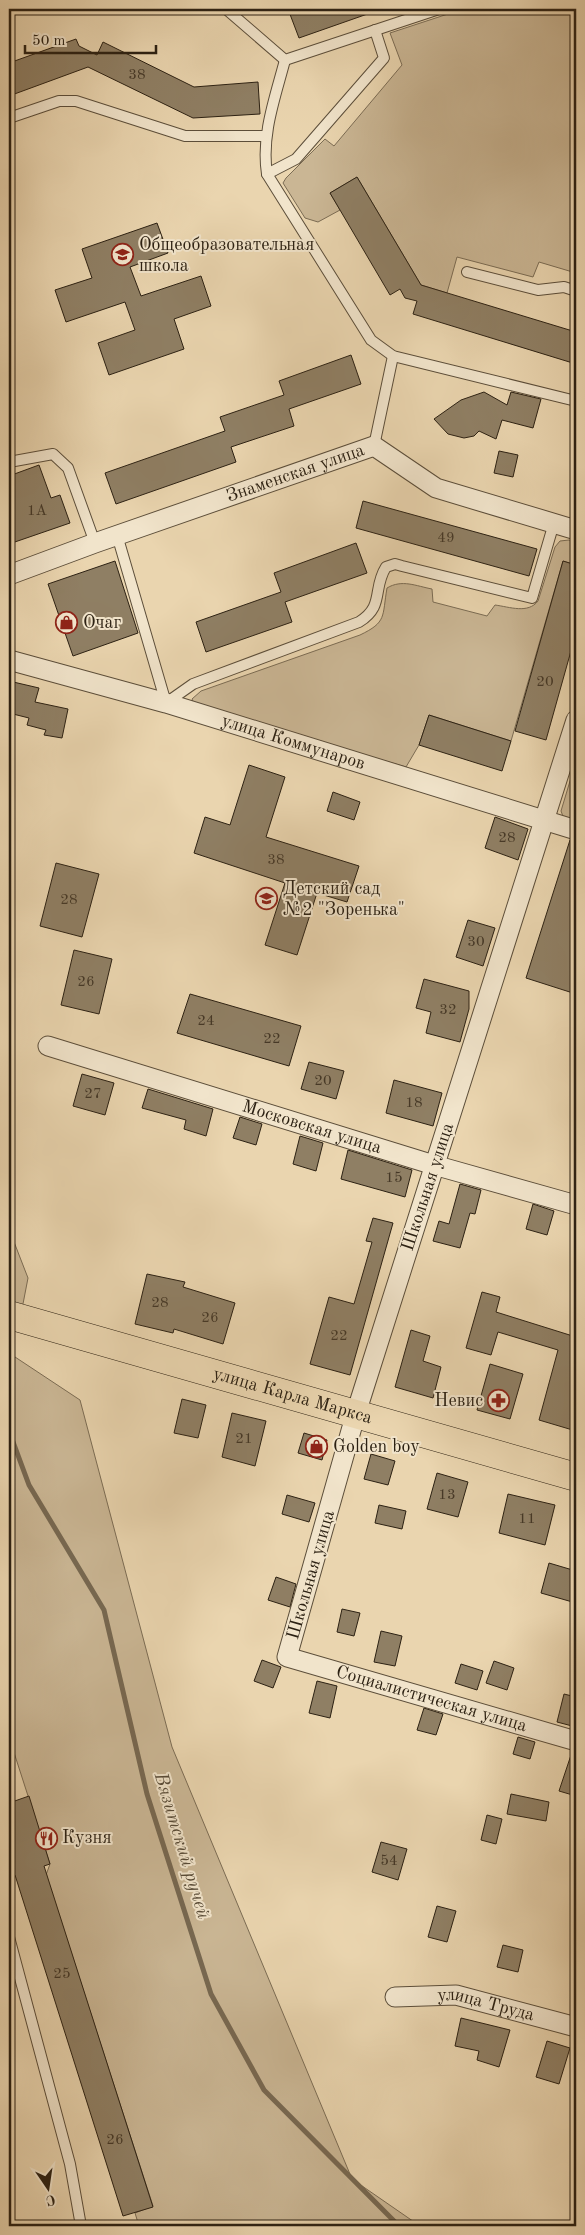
<svg xmlns="http://www.w3.org/2000/svg" width="585" height="2235" viewBox="0 0 585 2235" font-family="'Old Standard TT',serif">
	<style>
		.green { fill: #cab694; stroke: #7b6c54 }
		.lines { fill: none; stroke-linecap: round; stroke-linejoin: round }
		.stream { stroke: #776851; stroke-width: 5 }
		.building { fill: #8f7f64; stroke: #2c2113 }
		.service-casing { stroke: #5c4e3a; stroke-width: 12 }
		.minor-casing { stroke: #5c4e3a; stroke-width: 21 }
		.primary-casing { stroke: #2c2113; stroke-width: 29 }
		.service { stroke: #f1e4cb; stroke-width: 10 }
		.minor { stroke: #f1e4cb; stroke-width: 19 }
		.primary { stroke: #ead5af; stroke-width: 28 }
		.labels { text-anchor: middle; dominant-baseline: central; stroke-width: 4; stroke-linejoin: round; paint-order: stroke }
		.number-label { font-size: 15px; fill: #453827 }
		.poi-label { font-size: 18px; fill: #2c2113; stroke: #f1e4cb; text-anchor: start }
		.street-label { font-size: 18px; fill: #2c2113; stroke: #f1e4cb }
		.water-label { font-size: 19px; font-style: italic; fill: #584b37; stroke: #f1e4cb }
	</style>
	<rect width="100%" height="100%" fill="#ead5af"/>
	<filter id="stains"><feTurbulence type="fractalNoise" baseFrequency=".004" numOctaves="4"/><feColorMatrix values="0 0 0 0 .2 0 0 0 0 .09 0 0 0 0 .02 0 0 0 .5 -.17"/></filter>
	<radialGradient id="worn" r=".72"><stop offset=".6" stop-color="#630" stop-opacity="0"/><stop offset="1" stop-color="#630" stop-opacity=".3"/></radialGradient>
	<g class="green">
		<polygon points="463,9 576,9 576,273 539,262 533,277 457,257 447,293 421,285 357,177 330,193 340,210 318,222 305,218 283,183 286,178 325,139 334,146 402,65 390,33"/>
		<path d="M 569,540 L 576,543 L 576,565 L 563,561 L 511,741 L 429,715 L 419,745 L 406,767 L 195,706 L 192,699 L 201,691 L 360,635 C 387,622 382,617 387,588 C 402,579 416,586 432,589 L 433,602 L 487,616 L 495,605 C 510,607 528,614 538,601 L 555,547 L 560,541 Z"/>
		<polygon points="576,761 576,826 564,819 561,811"/>
		<polygon points="9,1229 28,1278 22,1309 9,1305"/>
		<polygon points="9,1353 80,1400 172,1747 352,2179 420,2226 139,2226 135,2213 153,2206 46,1875 50,1864 9,1737"/>
	</g>
	<g class="lines">
		<polyline class="stream" points="9,1431 29,1485 104,1610 147,1794 211,1994 264,2090 399,2226"/>
	</g>
	<g class="building">
		<polygon points="288,9 375,9 376,11 299,38"/>
		<polygon points="76,39 79,46 97,55 103,42 194,87 258,82 260,114 193,118 88,67 9,96 9,63"/>
		<polygon points="357,177 421,285 576,332 576,364 413,314 417,301 405,298 400,289 390,295 330,193"/>
		<polygon points="157,223 168,253 130,267 141,296 201,276 211,306 174,319 184,349 109,375 98,343 135,330 125,302 66,322 55,290 92,278 82,249"/>
		<polygon points="351,355 361,384 289,409 294,426 231,447 236,462 116,504 105,473 225,431 220,417 284,395 279,381"/>
		<polygon points="484,392 507,405 511,392 541,399 533,428 502,420 496,439 479,431 474,436 464,438 448,434 434,419 461,400"/>
		<polygon points="499,451 518,455 513,477 494,473"/>
		<polygon points="39,465 51,498 60,495 70,523 9,544 9,476"/>
		<polygon points="363,501 537,549 529,576 356,528"/>
		<polygon points="356,543 367,573 285,602 292,622 206,652 196,622 281,592 274,573"/>
		<polygon points="115,561 138,633 73,656 48,584"/>
		<polygon points="563,561 576,565 576,633 546,740 515,731"/>
		<polygon points="9,681 39,688 35,702 68,709 62,738 44,735 46,730 27,725 29,718 9,713"/>
		<polygon points="429,715 511,741 502,771 419,745"/>
		<polygon points="249,765 285,777 266,837 359,866 347,902 317,893 297,955 265,945 285,883 194,853 205,817 230,825"/>
		<polygon points="333,792 360,802 354,820 327,811"/>
		<polygon points="495,817 528,829 518,860 485,848"/>
		<polygon points="570,840 576,841 576,994 526,978"/>
		<polygon points="56,863 99,874 82,937 40,926"/>
		<polygon points="468,920 495,928 483,966 456,957"/>
		<polygon points="74,950 112,959 99,1014 61,1005"/>
		<polygon points="424,979 469,991 469,1009 460,1042 426,1033 431,1012 416,1008"/>
		<polygon points="190,994 301,1026 289,1066 177,1033"/>
		<polygon points="309,1062 344,1071 336,1099 301,1089"/>
		<polygon points="82,1074 114,1083 105,1115 73,1106"/>
		<polygon points="394,1080 442,1093 433,1126 386,1113"/>
		<polygon points="148,1089 213,1109 206,1136 184,1129 186,1120 142,1108"/>
		<polygon points="240,1117 262,1124 256,1145 233,1138"/>
		<polygon points="300,1136 323,1143 316,1171 293,1164"/>
		<polygon points="348,1150 412,1170 405,1197 341,1179"/>
		<polygon points="460,1184 481,1190 475,1214 470,1213 460,1248 433,1241 439,1221 449,1224"/>
		<polygon points="533,1204 554,1211 547,1235 526,1229"/>
		<polygon points="373,1218 393,1223 350,1375 310,1364 329,1297 354,1304 372,1242 366,1241"/>
		<polygon points="147,1274 185,1282 183,1287 235,1303 223,1344 174,1329 173,1333 135,1324"/>
		<polygon points="482,1292 500,1297 496,1312 576,1337 576,1431 539,1420 558,1350 498,1332 491,1355 466,1348"/>
		<polygon points="411,1330 430,1336 423,1361 441,1367 433,1398 395,1387"/>
		<polygon points="490,1364 523,1374 510,1419 477,1410"/>
		<polygon points="182,1399 206,1405 198,1438 174,1433"/>
		<polygon points="232,1413 266,1421 255,1466 222,1457"/>
		<polygon points="304,1433 327,1440 322,1460 298,1453"/>
		<polygon points="371,1454 395,1461 388,1485 364,1479"/>
		<polygon points="437,1473 468,1482 458,1517 427,1509"/>
		<polygon points="508,1494 555,1505 545,1545 499,1533"/>
		<polygon points="287,1495 315,1503 309,1522 282,1514"/>
		<polygon points="379,1505 406,1511 402,1529 375,1523"/>
		<polygon points="549,1563 576,1571 576,1603 541,1593"/>
		<polygon points="276,1577 296,1584 290,1607 268,1600"/>
		<polygon points="342,1609 360,1613 354,1636 337,1632"/>
		<polygon points="381,1631 402,1636 395,1666 374,1662"/>
		<polygon points="262,1660 281,1667 273,1688 254,1681"/>
		<polygon points="494,1661 514,1668 507,1690 486,1683"/>
		<polygon points="461,1664 483,1671 477,1690 455,1683"/>
		<polygon points="317,1681 337,1686 330,1718 309,1713"/>
		<polygon points="564,1694 576,1697 576,1727 557,1722"/>
		<polygon points="424,1708 443,1714 436,1735 417,1730"/>
		<polygon points="518,1737 535,1742 530,1759 513,1754"/>
		<polygon points="572,1752 576,1752 576,1796 559,1791"/>
		<polygon points="511,1794 549,1802 546,1821 507,1814"/>
		<polygon points="29,1796 50,1864 44,1866 153,2207 123,2216 15,1875 9,1877 9,1803"/>
		<polygon points="487,1815 502,1819 496,1844 481,1840"/>
		<polygon points="381,1842 407,1849 398,1880 372,1872"/>
		<polygon points="437,1906 456,1911 447,1942 428,1937"/>
		<polygon points="503,1945 523,1950 518,1972 497,1967"/>
		<polygon points="461,2018 510,2030 499,2067 477,2060 479,2051 455,2046"/>
		<polygon points="547,2041 570,2048 559,2084 536,2077"/>
	</g>
	<g class="lines">
		<defs>
			<g id="service">
				<polyline points="226,9 285,60 439,9"/>
				<path d="M 285,60 C 275,98 261,135 267,174 L 371,340 L 393,356 L 576,401"/>
				<polyline points="9,118 59,101 76,101 185,136 266,136"/>
				<polyline points="267,174 296,159 384,58 375,30"/>
				<polyline points="467,272 538,290 564,287 576,291"/>
				<polyline points="374,446 393,356"/>
				<polyline points="9,462 53,454 68,468 95,543"/>
				<path d="M 117,535 L 166,703 L 193,684 L 359,622 C 385,606 372,589 386,567 L 395,564 L 402,566 L 532,598 L 554,523"/>
				<polyline points="9,1937 70,2164 81,2226"/>
			</g>
			<g id="minor">
				<path id="s1" d="M 9,575 L 95,543 L 374,446 L 436,488 L 576,530"/>
				<path id="s2" d="M 9,660 L 166,703 L 576,830"/>
				<path id="s3" d="M 576,720 L 356,1413 L 287,1657 L 576,1741"/>
				<path id="s4" d="M 48,1046 L 434,1165 L 576,1205"/>
				<path id="s5" d="M 395,1997 L 456,1995 L 576,2027"/>
			</g>
			<g id="primary">
				<path id="s6" d="M 9,1315 L 576,1477"/>
			</g>
		</defs>
		<use href="#service" class="service-casing"/>
		<use href="#minor" class="minor-casing"/>
		<use href="#primary" class="primary-casing"/>
		<use href="#service" class="service"/>
		<use href="#minor" class="minor"/>
		<use href="#primary" class="primary"/>
	</g>
	<defs>
		<symbol id="school-ring" viewBox="-11 -11 22 22"><circle r="9.5" fill="#f1e4cb" stroke="#8f2418" stroke-width="1.5"/><path d="M0-5L7-2L0 1L-7-2ZM-4 1L0 2.5L4 1V4Q0 6-4 4Z" fill="#8f2418"/></symbol>
		<symbol id="shop-ring" viewBox="-11 -11 22 22"><circle r="9.5" fill="#f1e4cb" stroke="#8f2418" stroke-width="1.5"/><path d="M-5-2.5h2.3a2.7 3.5 0 0 1 5.4 0H5L5.5 6h-11ZM-1.5-2.5h3a1.5 2.3 0 0 0-3 0Z" fill="#8f2418"/></symbol>
		<symbol id="pharmacy-ring" viewBox="-11 -11 22 22"><circle r="9.5" fill="#f1e4cb" stroke="#8f2418" stroke-width="1.5"/><path d="M-2-6h4v4h4v4h-4v4h-4v-4h-4v-4h4Z" fill="#8f2418"/></symbol>
		<symbol id="restaurant-ring" viewBox="-11 -11 22 22"><circle r="9.5" fill="#f1e4cb" stroke="#8f2418" stroke-width="1.5"/><path d="M-5-6h1v4h1v-4h1v4h1v-4h1v5L-1.5 .5V6h-2V.5L-5-1ZM5-6V6H3V1.5H1.5Q1.5-4 5-6Z" fill="#8f2418"/></symbol>
	</defs>
	<g fill-rule="evenodd">
		<use href="#school-ring" x="110" y="242" width="25" height="25"/>
		<use href="#shop-ring" x="54" y="610" width="25" height="25"/>
		<use href="#school-ring" x="254" y="886" width="25" height="25"/>
		<use href="#pharmacy-ring" x="486" y="1388" width="25" height="25"/>
		<use href="#shop-ring" x="304" y="1434" width="25" height="25"/>
		<use href="#restaurant-ring" x="34" y="1826" width="25" height="25"/>
	</g>
	<g class="labels">
		<g class="number-label">
			<text x="137" y="75">38</text>
			<text x="37" y="511">1А</text>
			<text x="446" y="538">49</text>
			<text x="545" y="682">20</text>
			<text x="507" y="838">28</text>
			<text x="276" y="860">38</text>
			<text x="69" y="900">28</text>
			<text x="476" y="942">30</text>
			<text x="86" y="982">26</text>
			<text x="448" y="1010">32</text>
			<text x="206" y="1021">24</text>
			<text x="272" y="1039">22</text>
			<text x="323" y="1081">20</text>
			<text x="93" y="1094">27</text>
			<text x="414" y="1103">18</text>
			<text x="394" y="1178">15</text>
			<text x="160" y="1303">28</text>
			<text x="210" y="1318">26</text>
			<text x="339" y="1336">22</text>
			<text x="244" y="1439">21</text>
			<text x="447" y="1495">13</text>
			<text x="527" y="1519">11</text>
			<text x="389" y="1861">54</text>
			<text x="62" y="1974">25</text>
			<text x="115" y="2140">26</text>
		</g>
		<g class="poi-label">
			<text x="139" y="245">Общеобразовательная<tspan x="139" dy="21">школа</tspan></text>
			<text x="83" y="623">Очаг</text>
			<text x="283" y="889">Детский сад<tspan x="283" dy="21">№2 "Зоренька"</tspan></text>
			<text x="483" y="1401" text-anchor="end">Невис</text>
			<text x="333" y="1447">Golden boy</text>
			<text x="62" y="1838">Кузня</text>
		</g>
		<g class="street-label">
			<text stroke="none"><textPath href="#s1" startOffset="304">Знаменская улица</textPath></text>
			<text stroke="none"><textPath href="#s2" startOffset="296">улица Коммунаров</textPath></text>
			<text stroke="none"><textPath href="#s4" startOffset="276">Московская улица</textPath></text>
			<text transform="translate(428 1187) rotate(-72)">Школьная улица</text>
			<text stroke="none"><textPath href="#s6" startOffset="295">улица Карла Маркса</textPath></text>
			<text transform="translate(311 1575) rotate(-74)">Школьная улица</text>
			<text stroke="none"><textPath href="#s3" startOffset="1131">Социалистическая улица</textPath></text>
			<text stroke="none"><textPath href="#s5" startOffset="92">улица Труда</textPath></text>
		</g>
		<g class="water-label">
			<text transform="translate(181 1846) rotate(73)">Вязитский ручей</text>
		</g>
	</g>
	<rect width="585" height="2235" fill="none" stroke="#ead5af" stroke-width="30"/>
	<rect x="10" y="10" width="565" height="2215" fill="none" stroke="#2c2113" stroke-width="2.5"/>
	<rect x="15" y="15" width="555" height="2205" fill="none" stroke="#2c2113"/>
	<g transform="translate(48 2188) rotate(167)" stroke="#f1e4cb" stroke-width="4" paint-order="stroke">
	<path d="M0-4L9 19L0 12L-9 19Z" fill="#2c2113"/>
	<text y="-8" font-size="14" font-weight="bold" text-anchor="middle" fill="#2c2113">С</text>
	</g>
	<path d="M25 45v8h131v-8" fill="none" stroke="#2c2113" stroke-width="2.5"/>
	<text x="32" y="45" font-size="15" fill="#2c2113" stroke="#f1e4cb" stroke-width="4" paint-order="stroke">50 m</text>
	<rect width="100%" height="100%" filter="url(#stains)"/>
	<rect width="100%" height="100%" fill="url(#worn)"/>
</svg>
